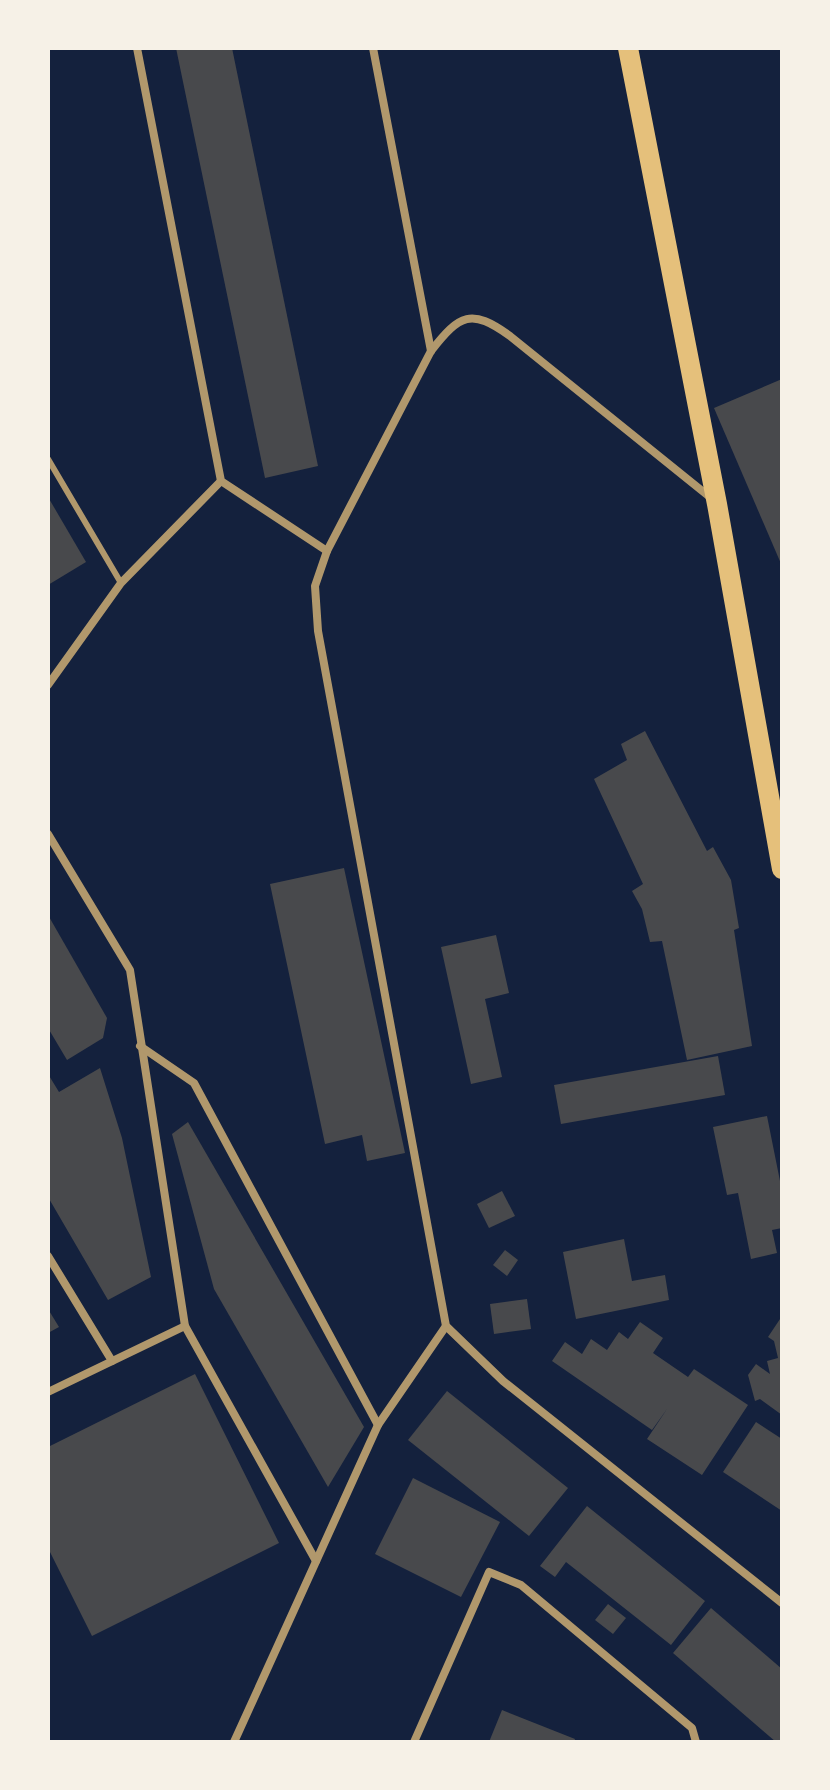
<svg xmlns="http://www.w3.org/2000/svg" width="830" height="1790" viewBox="0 0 830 1790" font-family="'DejaVu Sans',sans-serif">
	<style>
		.building { fill: #48494c }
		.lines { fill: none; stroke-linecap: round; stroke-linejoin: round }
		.service { stroke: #b1986c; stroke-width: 6 }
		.minor { stroke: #b1986c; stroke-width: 8 }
		.primary { stroke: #e5c07b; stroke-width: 20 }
	</style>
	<rect width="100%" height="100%" fill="#14213d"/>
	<g class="building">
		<polygon points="176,48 232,48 318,466 265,478"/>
		<polygon points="782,379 782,566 714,408"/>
		<polygon points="48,497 86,562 48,585"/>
		<polygon points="645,731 707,851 713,847 731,880 739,928 734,930 752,1046 687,1060 662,941 650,942 642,909 632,891 643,884 594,779 627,760 621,744"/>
		<polygon points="344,868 405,1153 367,1161 362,1135 325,1144 270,884"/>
		<polygon points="48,915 107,1018 103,1038 67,1060 48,1028"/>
		<polygon points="496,935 509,993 485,999 502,1077 471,1084 441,947"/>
		<polygon points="718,1056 725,1095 561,1124 554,1085"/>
		<polygon points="100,1068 122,1138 151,1277 108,1300 48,1197 48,1074 59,1092"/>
		<polygon points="767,1116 782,1191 782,1228 772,1230 777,1253 751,1259 738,1193 727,1195 713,1127"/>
		<polygon points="188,1122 364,1427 328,1487 214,1289 172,1134"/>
		<polygon points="502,1191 515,1216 489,1228 477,1204"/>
		<polygon points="624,1239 632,1281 665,1275 669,1300 576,1319 563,1252"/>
		<polygon points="505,1250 518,1260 507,1276 493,1265"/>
		<polygon points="527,1299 531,1329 494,1334 490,1304"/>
		<polygon points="48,1309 59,1327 48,1333"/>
		<polygon points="782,1316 782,1415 760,1399 755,1401 748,1375 756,1364 770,1374 767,1361 778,1358 774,1341 768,1337"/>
		<polygon points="640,1322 663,1338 653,1353 688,1377 694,1369 748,1405 702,1475 647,1439 667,1409 652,1430 552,1361 565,1342 582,1354 591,1339 607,1350 619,1332 628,1339"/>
		<polygon points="195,1374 279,1543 92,1636 48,1548 48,1447"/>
		<polygon points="447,1391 568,1488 529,1536 408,1440"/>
		<polygon points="756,1422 782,1439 782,1511 723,1472"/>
		<polygon points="413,1478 500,1522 461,1597 375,1554"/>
		<polygon points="587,1506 705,1601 671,1645 566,1562 555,1577 540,1566"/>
		<polygon points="608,1604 626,1618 613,1634 595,1620"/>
		<polygon points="711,1608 782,1669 782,1742 776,1742 673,1653"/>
		<polygon points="502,1710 575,1739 574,1742 489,1742"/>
	</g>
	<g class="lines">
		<polyline class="service" points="48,459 121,583"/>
		<g class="minor">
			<polyline points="137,48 221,481 327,551"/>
			<polyline points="373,48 431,351"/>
			<path d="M 711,498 L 510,336 C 471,308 460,314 431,351 L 327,551 L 315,586 L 318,631 L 446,1326 L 503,1381 L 782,1603"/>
			<polyline points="48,685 121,583 221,481"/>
			<polyline points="48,834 130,970 185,1326 316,1561"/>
			<polyline points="140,1046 194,1083 378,1425"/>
			<polyline points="48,1256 112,1361"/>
			<polyline points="48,1392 185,1326"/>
			<polyline points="234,1742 378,1425 446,1326"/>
			<polyline points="414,1742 489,1572 521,1585 692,1728 696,1742"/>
		</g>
		<polyline class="primary" points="628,48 717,504 782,869"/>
	</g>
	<rect width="830" height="1790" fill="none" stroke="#f6f1e7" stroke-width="100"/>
</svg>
